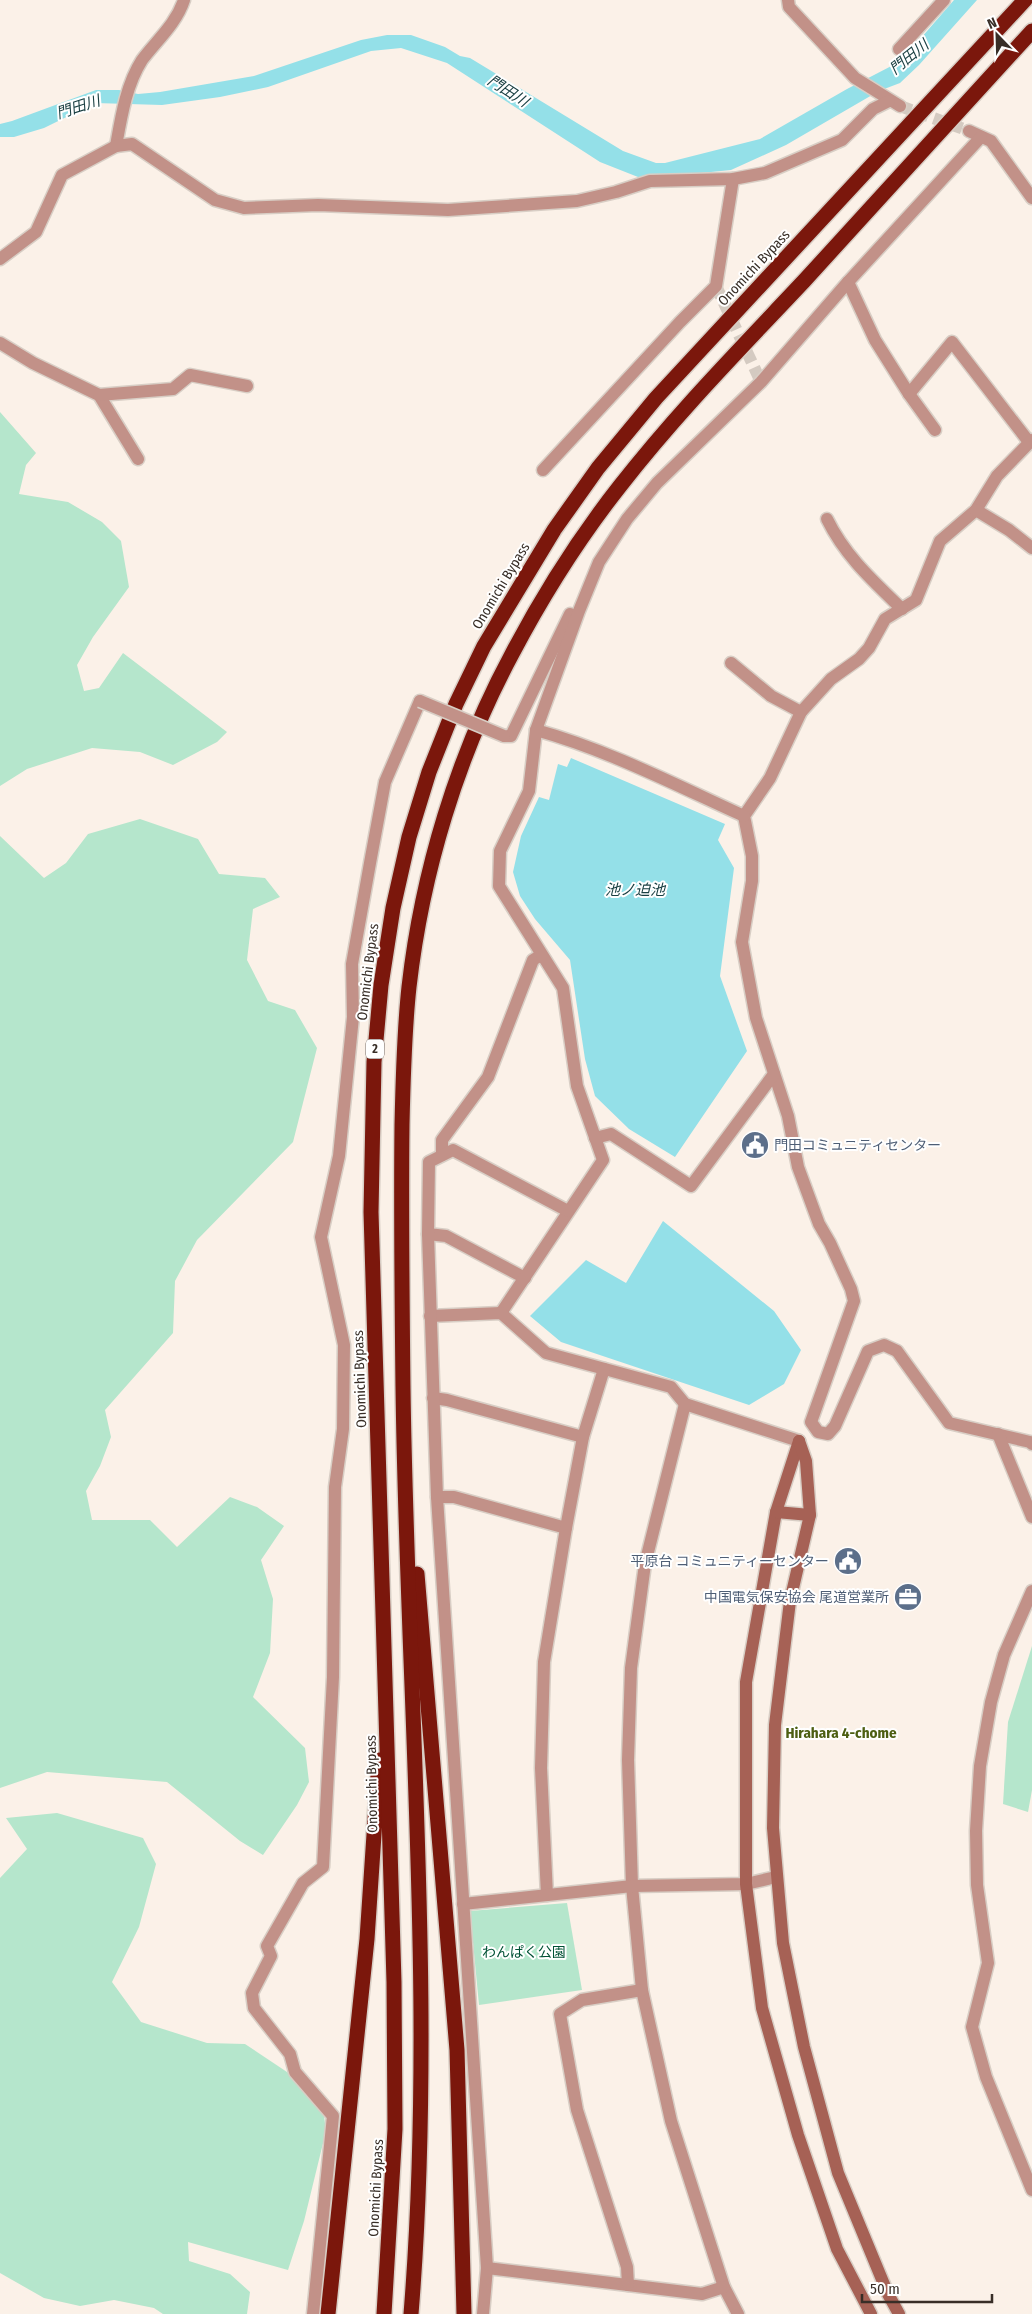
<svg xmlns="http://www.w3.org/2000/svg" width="1032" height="2314" viewBox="0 0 1032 2314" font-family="'Fira Sans Condensed','Noto Sans JP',sans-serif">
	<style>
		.green { fill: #b5e6cc }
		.water { fill: #94e0e8 }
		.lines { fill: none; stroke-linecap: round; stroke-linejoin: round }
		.street-tunnel { stroke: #d4cac1; stroke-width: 12; stroke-dasharray: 12 6; stroke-linecap: butt }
		.street-casing { stroke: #d8cec5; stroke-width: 15 }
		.secondary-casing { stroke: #d8cec5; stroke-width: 15 }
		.highway-casing { stroke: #d8cec5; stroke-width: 18 }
		.street { stroke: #c29188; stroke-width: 12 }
		.secondary { stroke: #a66155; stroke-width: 12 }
		.highway { stroke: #7b170c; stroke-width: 15 }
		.street-bridge-casing { stroke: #d8cec5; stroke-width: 15; stroke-linecap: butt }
		.street-bridge { stroke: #c29188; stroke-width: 12 }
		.labels { text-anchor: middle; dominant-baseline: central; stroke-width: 4; stroke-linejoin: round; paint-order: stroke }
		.shield { fill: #fff; stroke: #746d68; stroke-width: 1 }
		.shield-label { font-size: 12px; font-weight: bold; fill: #382e27 }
		.street-label { font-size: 14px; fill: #382e27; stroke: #fff }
		.service-label { font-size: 14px; fill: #4e5e75; stroke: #fff; text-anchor: end }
		.park-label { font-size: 14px; fill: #005135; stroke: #fff }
		.water-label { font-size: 15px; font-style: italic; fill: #1b4043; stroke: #fff }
		.neighbourhood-label { font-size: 15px; font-weight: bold; fill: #4c5e12; stroke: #fff }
	</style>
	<rect width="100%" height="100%" fill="#fbf1e8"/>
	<g class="green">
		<polygon points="0,412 36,453 26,465 19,494 68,502 102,522 121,541 129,587 93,637 77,665 84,691 99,688 123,653 227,732 217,742 173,765 140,752 92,748 27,769 0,786"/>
		<polygon points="140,819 198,839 219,874 265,878 280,897 253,909 247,960 268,1001 295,1010 317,1048 293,1142 197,1240 175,1281 173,1333 105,1410 111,1437 100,1466 86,1491 92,1520 150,1520 177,1547 230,1497 257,1507 284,1526 261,1560 273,1599 270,1653 253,1697 305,1748 309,1782 297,1805 263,1855 240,1841 167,1782 47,1772 0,1788 0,836 44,878 66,863 88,834"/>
		<polygon points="1032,1646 1032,1790 1028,1812 1003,1804 1008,1722"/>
		<polygon points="57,1813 143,1838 156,1864 139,1927 112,1982 141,2022 207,2043 245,2044 290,2074 323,2108 326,2131 304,2221 288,2270 188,2242 189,2261 230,2274 250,2292 247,2314 163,2314 154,2308 114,2300 80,2306 44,2298 0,2273 0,1878 27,1849 6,1818"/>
		<polygon points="567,1903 582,1990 479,2005 470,1911"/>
	</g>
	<g class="water">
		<polygon points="954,0 977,0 919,65 900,83 879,91 786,145 731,170 651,178 638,177 600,162 447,63 401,48 371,51 268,87 220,97 162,105 95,103 44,128 14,137 0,137 0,124 12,121 96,90 119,90 138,94 160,92 254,76 361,40 387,35 411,35 445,47 460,56 470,58 623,151 656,163 665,163 760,139 847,89 901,61"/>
		<polygon points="571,758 725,824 718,840 734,868 720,976 747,1051 675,1157 629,1129 595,1096 585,1059 570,960 535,919 520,896 513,872 521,836 539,797 549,800 558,764 567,767"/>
		<polygon points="663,1221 774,1311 801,1350 784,1384 749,1405 561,1342 530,1316 586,1260 626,1283"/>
	</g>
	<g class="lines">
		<g class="street-tunnel">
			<polyline points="900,106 969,131"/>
			<polyline points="716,286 761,382"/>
		</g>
		<defs>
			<g id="street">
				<polyline points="788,0 789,7 855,78 900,106"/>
				<polyline points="899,49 944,0"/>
				<polyline points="969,131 991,141 1032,198"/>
				<path d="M 116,146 C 121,118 126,85 142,60 C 157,40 176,24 184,0"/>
				<polyline points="0,259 36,232 62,175 116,146 132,144 215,200 244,208 318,205 448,210 577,201 616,192 650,181 733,179 765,173 842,140 873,109 889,101"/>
				<polyline points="848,282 875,340 909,394 935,430"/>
				<polyline points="0,343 33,363 99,395 138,459"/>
				<polyline points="909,394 952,342 1029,442"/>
				<polyline points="99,395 173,389 190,375 247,386"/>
				<polyline points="1032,440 997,476 976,510 940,541 916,600 885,619 869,648 859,659 831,679 801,712 770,778 744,816 752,856 752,881 742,942 756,1018 788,1116 798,1167 819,1224 830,1243 851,1289 854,1301 811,1422 818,1432 828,1434 835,1426 868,1351 884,1345 897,1351 949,1423 1030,1442 1032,1444"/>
				<polyline points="543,470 680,322 716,286 733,179"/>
				<polyline points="976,510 1009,530 1032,548"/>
				<path d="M 827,519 C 845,556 873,581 902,609"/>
				<polyline points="731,663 771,696 801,712"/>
				<path d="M 536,730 C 608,750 676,785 744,816"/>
				<polyline points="504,736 511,736 570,614"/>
				<polyline points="595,1138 611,1134 691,1186 774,1074"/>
				<polyline points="442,1155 442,1140 488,1077 533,960 541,955"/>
				<polyline points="428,1234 446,1236 525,1278"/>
				<polyline points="501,1313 603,1160 577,1086 563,988 499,886 500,851 529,791 536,730 579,611 599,562 627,519 657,483 761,382 848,282 981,137"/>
				<polyline points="430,1316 501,1313 546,1353 671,1387 685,1404 799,1441"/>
				<polyline points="433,1398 447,1400 583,1437"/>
				<polyline points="685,1404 645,1564 631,1668 628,1760 632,1886 642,1990 671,2121 724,2287 738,2314"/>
				<polyline points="998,1434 1032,1517"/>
				<polyline points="437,1497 454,1497 566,1528"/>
				<polyline points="1032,1591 1004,1655 991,1702 980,1766 976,1831 977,1885 988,1963 972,2027 986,2077 1032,2190"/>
				<polyline points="547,1895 541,1768 544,1662 566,1528 583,1437 604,1369"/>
				<polyline points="463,1904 632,1886 746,1884 776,1877"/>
				<polyline points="487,2268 702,2294 724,2287"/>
				<polyline points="628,2285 627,2267 577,2110 560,2014 582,2000 642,1990"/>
				<polyline points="313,2314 333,2116 295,2072 290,2054 254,2008 252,1993 271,1956 267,1946 303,1883 323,1867 333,1677 335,1487 343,1429 344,1345 321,1237 339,1156 353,1017 352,964 370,863 385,782 420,701"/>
				<polyline points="483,2314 487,2268 437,1497 428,1234 429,1162 453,1150 568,1211"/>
			</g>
			<g id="secondary">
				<polyline points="799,1441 776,1512 746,1682 746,1884 762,2008 798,2135 837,2249 871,2314"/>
				<polyline points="799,1441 806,1461 810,1515 790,1601 775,1725 773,1828 783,1943 804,2047 838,2173 888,2294 899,2314"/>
				<polyline points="776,1512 810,1515"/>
			</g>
			<g id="highway">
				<polyline points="417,1574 457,2050 464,2314"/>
				<polyline points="328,2314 367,1939 379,1760"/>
				<polyline points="384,2314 395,2129 394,1982 371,1212 374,1062 381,985 393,908 409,837 429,772 456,704 484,646 554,530 598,468 656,398 1025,0"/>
				<path d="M 411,2314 C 436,2006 407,1696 403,1388 C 402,1300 401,1213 402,1125 C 403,1079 404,1033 409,987 C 422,873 457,756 512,654 C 543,595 579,538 620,486 C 676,414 741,348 804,281 C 880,198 956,114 1032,31"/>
			</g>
		</defs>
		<use href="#street" class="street-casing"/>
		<use href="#secondary" class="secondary-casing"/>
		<use href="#highway" class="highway-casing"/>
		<use href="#street" class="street"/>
		<use href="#secondary" class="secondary"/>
		<use href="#highway" class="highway"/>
		<defs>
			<polyline id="street-bridge" points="420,701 504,736"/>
		</defs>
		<use href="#street-bridge" class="street-bridge-casing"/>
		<use href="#street-bridge" class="street-bridge"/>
	</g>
	<defs>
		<symbol id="civic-disc" viewBox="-11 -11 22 22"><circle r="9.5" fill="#5c6f8a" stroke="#fff"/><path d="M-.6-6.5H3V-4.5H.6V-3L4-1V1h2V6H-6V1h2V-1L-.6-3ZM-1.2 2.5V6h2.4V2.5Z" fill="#fff"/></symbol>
		<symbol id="office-disc" viewBox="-11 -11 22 22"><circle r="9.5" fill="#5c6f8a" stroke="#fff"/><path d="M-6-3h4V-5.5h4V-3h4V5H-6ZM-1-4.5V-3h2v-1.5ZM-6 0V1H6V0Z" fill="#fff"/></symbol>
	</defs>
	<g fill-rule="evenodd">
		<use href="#civic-disc" x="739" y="1129" width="32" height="32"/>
		<use href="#civic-disc" x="832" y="1545" width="32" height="32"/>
		<use href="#office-disc" x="892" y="1581" width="32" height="32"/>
	</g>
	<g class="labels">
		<rect class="shield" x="366" y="1039.5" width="18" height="19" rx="4"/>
		<g class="shield-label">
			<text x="375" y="1049">2</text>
		</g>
		<g class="street-label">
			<text transform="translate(754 268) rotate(-47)">Onomichi Bypass</text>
			<text transform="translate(501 586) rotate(-59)">Onomichi Bypass</text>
			<text transform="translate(368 972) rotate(-83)">Onomichi Bypass</text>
			<text transform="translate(360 1379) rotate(-92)">Onomichi Bypass</text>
			<text transform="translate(372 1784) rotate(-91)">Onomichi Bypass</text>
			<text transform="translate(376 2188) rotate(-87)">Onomichi Bypass</text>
		</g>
		<g class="service-label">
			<text x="774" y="1145" text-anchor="start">門田コミュニティセンター</text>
			<text x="829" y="1561">平原台 コミュニティーセンター</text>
			<text x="889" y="1597">中国電気保安協会 尾道営業所</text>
		</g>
		<g class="park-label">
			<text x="524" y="1952">わんぱく公園</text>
		</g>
		<g class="water-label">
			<text transform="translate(909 57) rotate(-39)">門田川</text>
			<text transform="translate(508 91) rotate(33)">門田川</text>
			<text transform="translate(78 107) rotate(-18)">門田川</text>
			<text x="635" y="890">池ノ迫池</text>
		</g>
		<g class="neighbourhood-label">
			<text x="841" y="1733">Hirahara 4-chome</text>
		</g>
	</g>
	<g transform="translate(997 35) rotate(337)" stroke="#ffffff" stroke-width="4" paint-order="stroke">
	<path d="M0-4L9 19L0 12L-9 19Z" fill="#382e27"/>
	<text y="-8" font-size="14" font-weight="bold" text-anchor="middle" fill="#382e27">N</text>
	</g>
	<path d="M862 2294v8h130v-8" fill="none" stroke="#382e27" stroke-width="2.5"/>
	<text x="870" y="2294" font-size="15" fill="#382e27" stroke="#ffffff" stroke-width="4" paint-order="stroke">50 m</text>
</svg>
